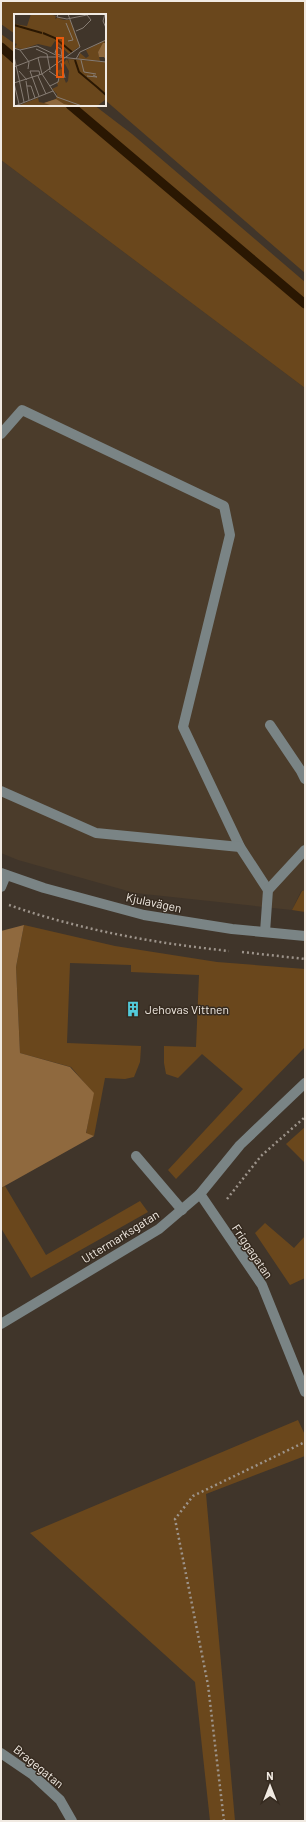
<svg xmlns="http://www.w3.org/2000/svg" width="306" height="1822" viewBox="0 0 306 1822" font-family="Barlow,sans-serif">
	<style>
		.built { fill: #4b3c2b }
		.green { fill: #6a471c }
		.forest { fill: #8f693e }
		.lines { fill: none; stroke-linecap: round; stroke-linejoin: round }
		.stream { stroke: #2a1702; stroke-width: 9 }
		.path { stroke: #9d948b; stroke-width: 2.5; stroke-dasharray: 2 3; stroke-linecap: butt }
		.minor { stroke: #7a8485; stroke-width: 10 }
		.labels { text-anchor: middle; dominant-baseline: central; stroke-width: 3; stroke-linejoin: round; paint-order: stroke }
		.street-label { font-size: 12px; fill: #f1eae2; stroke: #362b20 }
		.poi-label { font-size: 12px; fill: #f1eae2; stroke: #362b20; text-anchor: start }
		.inset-river { fill: none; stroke: #2a1702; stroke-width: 2 }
		.inset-road { fill: none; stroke: #877d74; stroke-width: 1 }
		.view { fill: #e8590c; fill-opacity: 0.15; stroke: #e8590c; stroke-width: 2 }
		.inset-edge { fill: none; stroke: #f1eae2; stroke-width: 2 }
	</style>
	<rect width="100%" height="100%" fill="#40352a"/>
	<polygon class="built" points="1,160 305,388 305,890 301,891 292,910 135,893 18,860 1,853"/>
	<g class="green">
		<polygon points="1,1 305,1 305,273 105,100 105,15 15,15 15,34 1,24"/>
		<polygon points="1,34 15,44 15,105 94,105 132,134 305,282 305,388 1,160"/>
		<polygon points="305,890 305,912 292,910 302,891"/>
		<polygon points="24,925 115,946 217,962 305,969 305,1047 176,1179 168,1170 243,1089 202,1054 178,1078 166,1074 164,1063 164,1046 196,1047 199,975 131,972 131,965 70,963 67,1043 141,1046 140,1062 134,1077 125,1079 105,1078 94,1136 86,1134 93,1093 71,1067 20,1053 16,967"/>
		<polygon points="305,1127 305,1163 286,1144"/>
		<polygon points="5,1186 46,1255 140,1201 148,1212 31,1278 1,1228 1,1188"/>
		<polygon points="265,1223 294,1248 305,1236 305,1278 290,1285 255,1233"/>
		<polygon points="298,1420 305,1435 305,1456 206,1494 235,1821 210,1821 195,1682 30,1533"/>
	</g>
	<polygon class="forest" points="24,925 16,967 20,1053 70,1067 94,1093 86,1133 94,1136 1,1188 1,931"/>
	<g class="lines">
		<g class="stream">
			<polyline points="1,47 15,59"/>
			<polyline points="70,105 305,304"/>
		</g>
		<g class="path">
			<path d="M 9,905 C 80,930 154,943 229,951"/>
			<polyline points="242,952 305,959"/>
			<polyline points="227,1199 261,1156 305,1117"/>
			<polyline points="224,1821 208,1685 175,1519 193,1496 305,1442"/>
		</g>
		<g class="minor">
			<polyline points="1,434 22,410 224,506 230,535 183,727 240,847 268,890"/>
			<polyline points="270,725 301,771 305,779"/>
			<polyline points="1,791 96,833 240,847"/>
			<polyline points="1,873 44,888 144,915 232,929 305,936"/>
			<polyline points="1,887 6,875"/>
			<polyline points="265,932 268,890 305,850"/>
			<polyline points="136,1156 182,1210"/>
			<polyline points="200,1194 262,1285 305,1392"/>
			<polyline points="1,1324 159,1229 200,1194 240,1145 305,1083"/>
			<polyline points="1,1753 33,1775 60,1800 72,1821"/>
		</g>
	</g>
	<defs>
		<symbol id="building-bare" viewBox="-9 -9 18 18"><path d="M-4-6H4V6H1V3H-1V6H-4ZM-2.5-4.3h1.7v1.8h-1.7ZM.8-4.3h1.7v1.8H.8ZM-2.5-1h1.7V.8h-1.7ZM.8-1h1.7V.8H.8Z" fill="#53cbdb" stroke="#362b20" stroke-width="2.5" paint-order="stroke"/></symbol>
	</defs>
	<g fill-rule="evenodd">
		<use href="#building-bare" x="122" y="998" width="22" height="22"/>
	</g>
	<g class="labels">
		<g class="street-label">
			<text transform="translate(154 902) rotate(12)">Kjulavägen</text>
			<text transform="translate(120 1236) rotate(-32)">Uttermarksgatan</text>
			<text transform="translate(253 1251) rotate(56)">Friggagatan</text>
			<text transform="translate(39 1766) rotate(39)">Bragegatan</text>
		</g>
		<g class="poi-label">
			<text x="145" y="1009">Jehovas Vittnen</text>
		</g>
	</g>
	<g transform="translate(14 14)">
		<rect width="92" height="92" fill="#40352a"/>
		<path d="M 17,0 L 35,0 L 42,2 L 41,5 L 43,4 L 50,5 L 46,6 L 56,6 L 66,32 L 55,40 L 41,27 L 37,33 L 24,30 L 9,35 L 0,34 L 3,30 L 0,29 L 0,10 L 13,12 ZM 92,26 L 84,38 L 86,47 L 64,45 L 66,39 L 72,44 L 75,42 L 72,36 ZM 53,45 L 56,52 L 54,45 L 92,48 L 91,86 L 83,92 L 3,92 L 24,84 L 25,88 L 30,89 L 42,85 L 43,80 L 38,75 L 44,72 L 43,69 L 47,63 L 43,57 L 49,54 L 47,64 L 50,64 L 52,69 L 54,67 L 55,57 L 51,50 L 49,51 L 48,50 Z" fill="#6a471c"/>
		<path d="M 89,29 L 92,29 L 92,46 L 90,43 L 85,43 L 84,38 ZM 42,85 L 50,90 L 60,92 L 39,92 L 30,89 Z" fill="#8f693e"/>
		<path class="inset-river" d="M 0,11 L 28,19M 29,19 L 41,24 L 58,38M 61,46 L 65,58 L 83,73M 83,73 L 92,81"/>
		<path class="inset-road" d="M 44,0 L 43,3 L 53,5 L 73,1M 91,0 L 89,7 L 92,14M 52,9 L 59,26 L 54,27M 62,17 L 69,14 L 77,6 L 73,1M 0,34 L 6,36 L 23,32 L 46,43 L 92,48M 22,35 L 33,40 L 36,56M 6,36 L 15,48 L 14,55M 0,42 L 10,88M 48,42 L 41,39 L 43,33 L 47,35 L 48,43M 24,44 L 28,60 L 43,83 L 68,92M 62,45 L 66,38 L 92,26M 67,46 L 70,58 L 82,60M 47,49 L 51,64M 0,53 L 26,43 L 42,43M 5,57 L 13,66M 35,57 L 45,64 L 44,68 L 36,72M 24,62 L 32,80M 73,62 L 83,63 L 79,61M 12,67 L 15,86M 0,69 L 28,60 L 66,33 L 54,0M 0,69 L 5,90M 13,72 L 17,72 L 21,84M 25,82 L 16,57 L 25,57 L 26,61M 1,92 L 39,77"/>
		<path class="view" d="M 43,24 L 49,24 L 49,63 L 43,63 Z"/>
		<rect width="92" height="92" class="inset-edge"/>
	</g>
	<rect width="306" height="1822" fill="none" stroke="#f1eae2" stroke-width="4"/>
	<g transform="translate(270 1786)" stroke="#362b20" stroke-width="3" paint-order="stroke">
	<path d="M0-3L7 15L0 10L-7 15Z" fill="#f1eae2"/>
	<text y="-6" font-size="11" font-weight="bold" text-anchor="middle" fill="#f1eae2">N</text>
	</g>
</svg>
